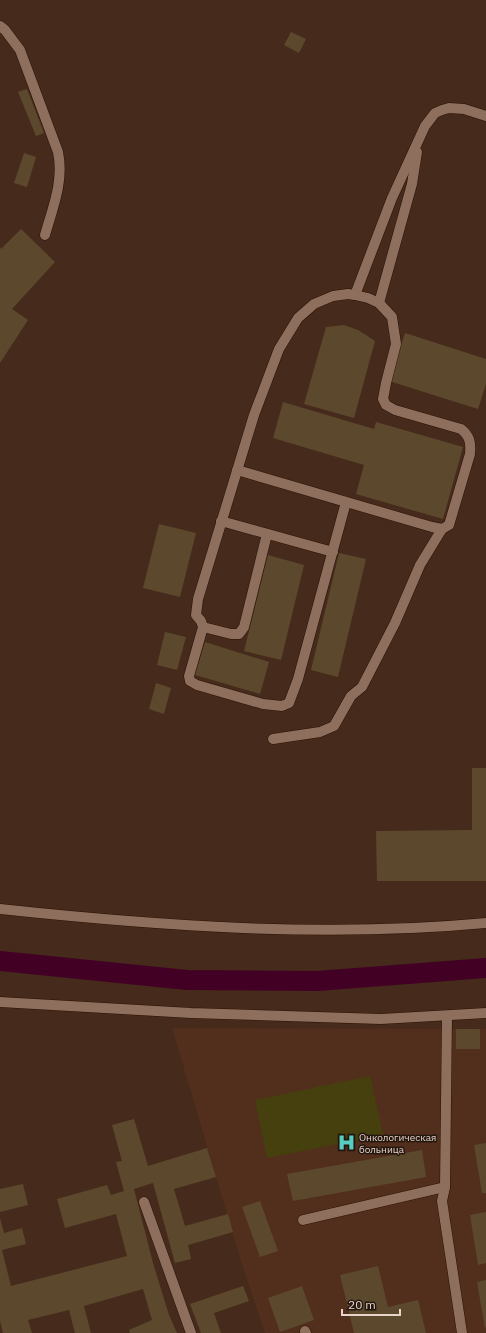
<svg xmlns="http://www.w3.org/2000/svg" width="486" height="1333" viewBox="0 0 486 1333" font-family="'IBM Plex Sans',sans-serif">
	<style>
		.built { fill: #522f1c }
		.green { fill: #45400d }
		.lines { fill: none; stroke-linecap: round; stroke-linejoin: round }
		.canal { stroke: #420025; stroke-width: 20 }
		.building { fill: #5c492d }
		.minor-casing { stroke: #2b1204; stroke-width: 11 }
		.minor { stroke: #8e6e5c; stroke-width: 10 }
		.labels { text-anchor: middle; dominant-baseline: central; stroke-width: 3; stroke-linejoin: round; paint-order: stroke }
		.poi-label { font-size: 10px; fill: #e6d3c9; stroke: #23160f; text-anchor: start }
	</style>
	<rect width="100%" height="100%" fill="#462a1b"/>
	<polygon class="built" points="172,1028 486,1029 486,1333 265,1333 240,1258"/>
	<polygon class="green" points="370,1076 383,1135 267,1158 255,1100"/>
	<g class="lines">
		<polyline class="canal" points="0,961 187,980 317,981 486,968"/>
	</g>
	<g class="building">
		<polygon points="291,32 306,39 299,53 284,45"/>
		<polygon points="27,89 44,133 36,136 18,92"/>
		<polygon points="24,153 36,157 27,187 14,183"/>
		<polygon points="21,229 55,262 12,309 28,320 0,363 0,247 1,249"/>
		<polygon points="344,325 358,330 375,341 354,418 304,404 326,327"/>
		<polygon points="405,333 486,359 486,384 478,409 389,381"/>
		<polygon points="283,402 374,429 376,422 463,447 443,519 356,494 364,465 273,438"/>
		<polygon points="159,524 196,533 180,597 143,588"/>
		<polygon points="339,553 366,559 338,677 311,670"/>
		<polygon points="268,555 304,565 281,660 244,651"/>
		<polygon points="165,632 186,637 177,670 157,665"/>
		<polygon points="205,642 269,662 260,694 195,675"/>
		<polygon points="156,683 171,688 164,714 149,709"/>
		<polygon points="472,768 486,768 486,881 377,881 376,831 472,830"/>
		<rect x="456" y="1029" width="24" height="20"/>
		<polygon points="134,1119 148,1166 207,1148 216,1177 174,1189 185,1226 228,1214 233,1232 188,1245 191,1259 175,1263 153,1183 134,1189 153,1263 169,1315 177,1333 130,1333 129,1330 152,1320 143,1289 84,1306 91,1333 75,1333 69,1310 28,1320 32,1333 3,1333 0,1321 0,1218 4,1233 22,1228 26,1244 2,1250 11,1286 127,1256 116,1214 65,1228 57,1199 107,1185 111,1195 124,1191 116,1162 122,1161 112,1125"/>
		<polygon points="486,1143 486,1193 482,1193 474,1145"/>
		<polygon points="422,1150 426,1177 293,1201 287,1174"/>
		<polygon points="23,1184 28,1205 0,1212 0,1189"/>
		<polygon points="260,1201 278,1251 260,1257 242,1207"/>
		<polygon points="486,1212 486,1263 478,1265 470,1215"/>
		<polygon points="378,1266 388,1307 418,1300 426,1333 354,1333 340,1275"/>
		<polygon points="486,1280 486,1327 485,1328 477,1282"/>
		<polygon points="243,1286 249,1301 214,1313 221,1333 201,1333 190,1304"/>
		<polygon points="302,1286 314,1320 280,1332 268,1298"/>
	</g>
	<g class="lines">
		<defs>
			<g id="minor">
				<path d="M 0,26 L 5,30 L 20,50 L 58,152 C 64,181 53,207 45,235"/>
				<polyline points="355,295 392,198 425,126 435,113 442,110 449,108 464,109 486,116"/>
				<polyline points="379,303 412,184 417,152"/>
				<path d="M 237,470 L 432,527 L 442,529 L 449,525 L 470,454 C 471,443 470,436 461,429 L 395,410 L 386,405 L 383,399 L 386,383 L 396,344 L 392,317 L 379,303 L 368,298 L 355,295 L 348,294 L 333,296 L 314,304 L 298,318 L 279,349 L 254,415 L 198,599 L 196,615 L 201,621 L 203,627 L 189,676 L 190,681 L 197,685 L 263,704 L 282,706 L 289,703 L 298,679 L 346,502"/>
				<polyline points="221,521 333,552"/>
				<polyline points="203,627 231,634 239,634 244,627 267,534"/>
				<polyline points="273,739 320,732 334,726 351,696 362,687 395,623 420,565 442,529"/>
				<path d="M 0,909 C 160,926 326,938 486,923"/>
				<polyline points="0,1002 191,1013 381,1019 486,1013"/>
				<polyline points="447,1016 445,1187 442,1201 462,1333"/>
				<polyline points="144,1202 191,1333"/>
				<polyline points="303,1220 445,1187"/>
				<polyline points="305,1331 306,1333"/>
			</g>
		</defs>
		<use href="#minor" class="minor-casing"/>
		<use href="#minor" class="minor"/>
	</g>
	<defs>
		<symbol id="hospital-bare" viewBox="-9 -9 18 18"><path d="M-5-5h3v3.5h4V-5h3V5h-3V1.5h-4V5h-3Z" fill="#57cec1" stroke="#23160f" stroke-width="2.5" paint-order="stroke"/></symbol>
	</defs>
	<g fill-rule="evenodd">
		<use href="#hospital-bare" x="334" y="1130" width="25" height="25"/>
	</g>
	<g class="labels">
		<g class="poi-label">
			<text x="359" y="1137">Онкологическая<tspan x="359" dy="12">больница</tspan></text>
		</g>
	</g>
	<path d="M342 1309v6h58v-6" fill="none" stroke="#e6d3c9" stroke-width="2"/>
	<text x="348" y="1309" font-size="12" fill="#e6d3c9" stroke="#23160f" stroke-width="3" paint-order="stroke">20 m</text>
</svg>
